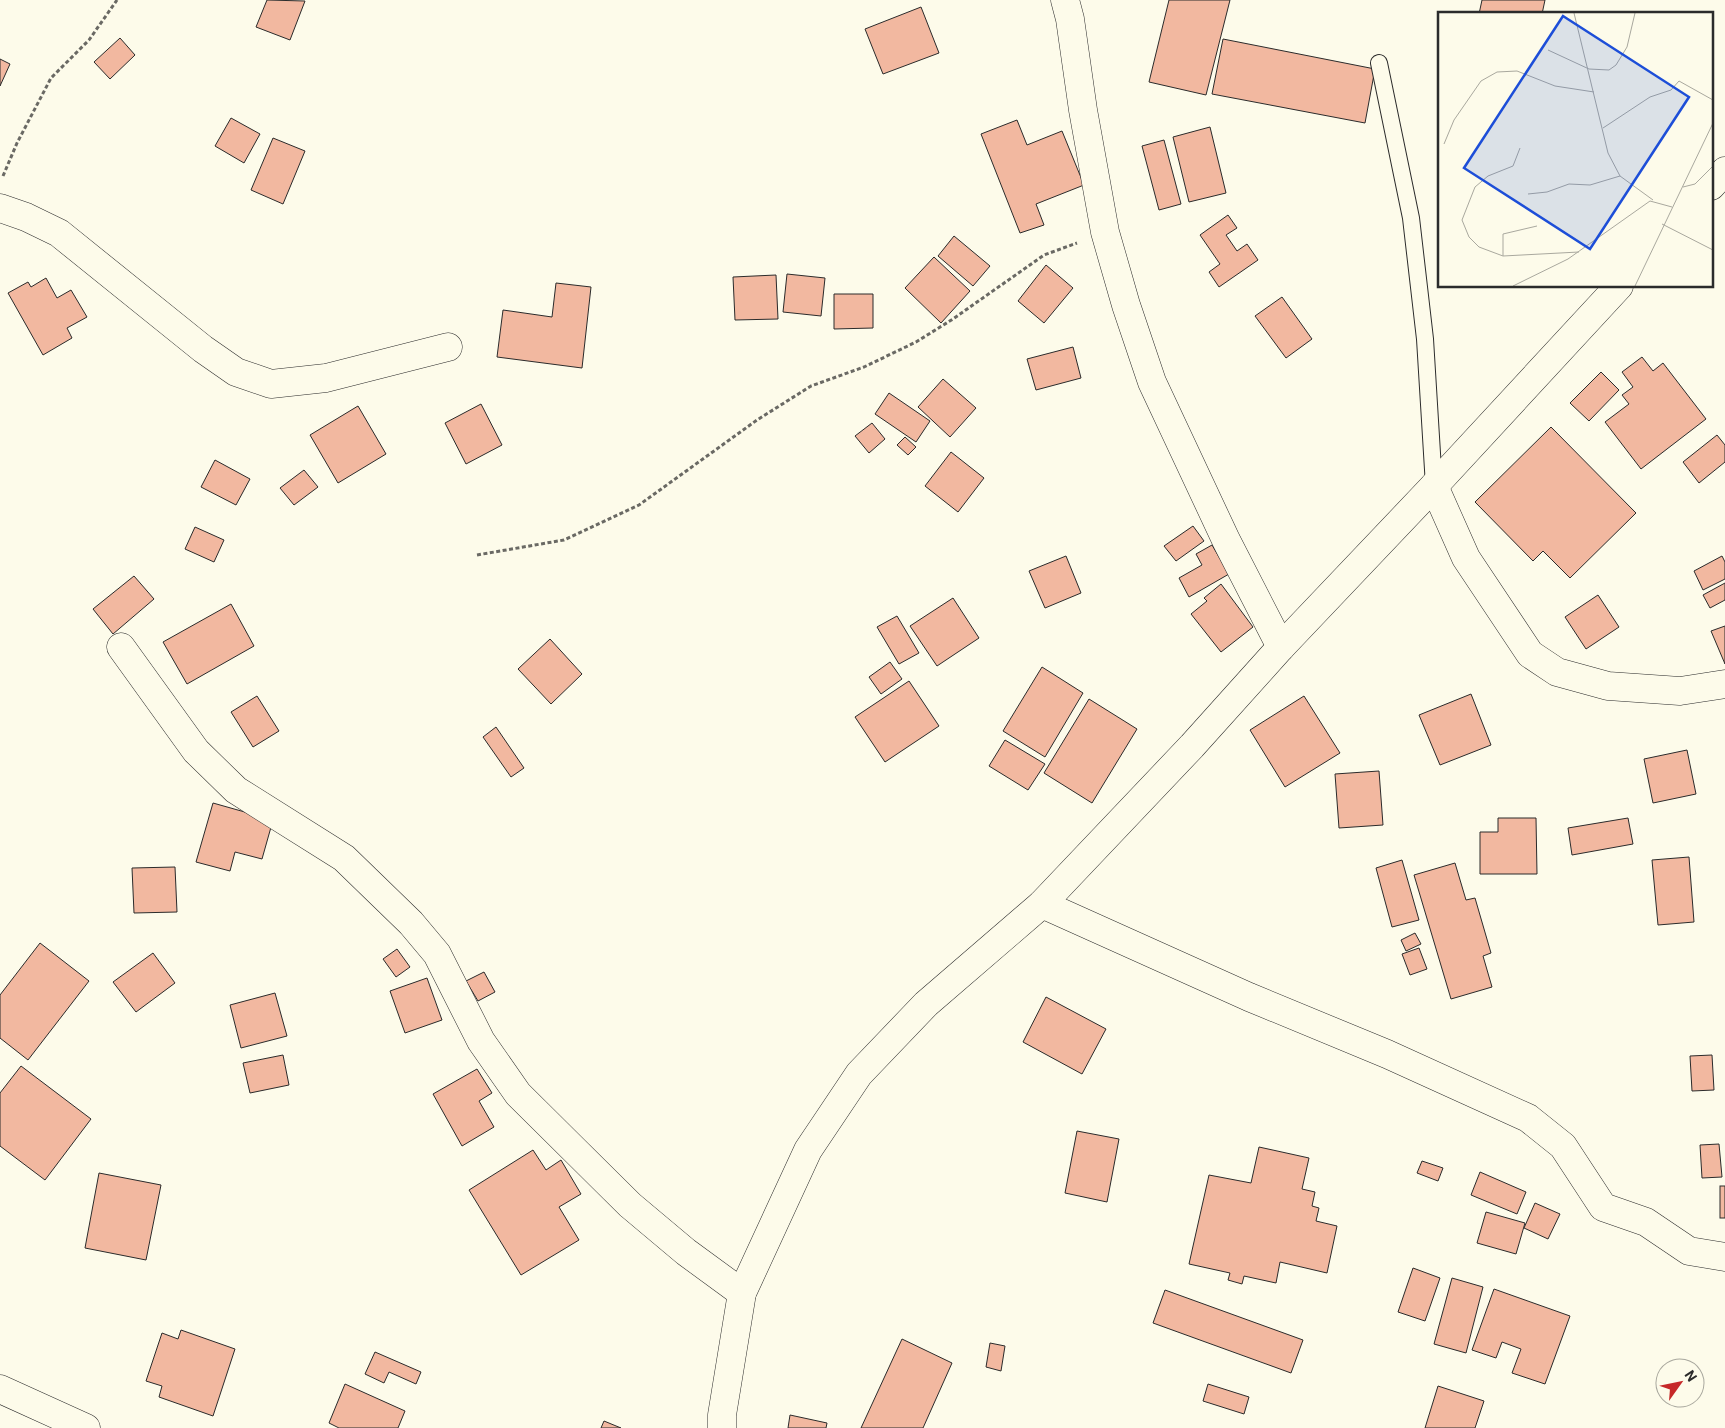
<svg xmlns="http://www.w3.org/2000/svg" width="1725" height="1428" viewBox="0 0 1725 1428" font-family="Roboto,sans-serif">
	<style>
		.building { fill: #f2b8a0; stroke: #2b2b2b }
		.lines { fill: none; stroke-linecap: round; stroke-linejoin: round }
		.lane-casing { stroke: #2b2b2b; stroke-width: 18 }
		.street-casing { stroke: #2b2b2b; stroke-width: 29 }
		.path { stroke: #6a6964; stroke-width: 3; stroke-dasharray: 4 2.5; stroke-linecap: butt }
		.lane { stroke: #fdfbea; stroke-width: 16 }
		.street { stroke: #fdfbea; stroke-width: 28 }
		.inset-road { fill: none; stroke: #a9a89e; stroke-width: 1 }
		.view { fill: #1d4ed8; fill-opacity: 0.15; stroke: #1d4ed8; stroke-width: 2.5 }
		.inset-edge { fill: none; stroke: #2b2b2b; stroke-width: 2.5 }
	</style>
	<rect width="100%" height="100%" fill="#fdfbea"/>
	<g class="building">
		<polygon points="267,0 305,1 290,40 256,27"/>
		<polygon points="1169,0 1230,0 1206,95 1149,82"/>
		<polygon points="1482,0 1545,0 1542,14 1479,14"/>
		<polygon points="921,7 939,53 883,74 865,29"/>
		<polygon points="120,38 135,55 110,79 94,62"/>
		<polygon points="1223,39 1375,69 1365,123 1212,94"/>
		<polygon points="0,59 10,64 0,86"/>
		<polygon points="231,118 260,134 244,163 215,146"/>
		<polygon points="1017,120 1027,145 1062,131 1084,185 1036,204 1044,225 1020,233 981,134"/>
		<polygon points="1210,127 1226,193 1189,202 1173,137"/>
		<polygon points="273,138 305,151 283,204 251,190"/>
		<polygon points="1164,140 1181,204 1159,210 1142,146"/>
		<polygon points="1228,215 1237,228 1226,235 1237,251 1247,244 1258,260 1219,287 1209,272 1220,264 1200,235"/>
		<polygon points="954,236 990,266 973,286 938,256"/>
		<polygon points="934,257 970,291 941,323 905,288"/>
		<polygon points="1046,265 1073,288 1044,323 1018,301"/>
		<polygon points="787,274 825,278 821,316 783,312"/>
		<polygon points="776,275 778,319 735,320 733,277"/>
		<polygon points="46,278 57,298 71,290 87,317 67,328 72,338 43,355 8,293 28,282 31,287"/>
		<polygon points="556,283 591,287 582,368 497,357 503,310 552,317"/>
		<polygon points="834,294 873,294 873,328 834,329"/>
		<polygon points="1282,297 1312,339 1286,358 1255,316"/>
		<polygon points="1073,347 1081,378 1036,390 1027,359"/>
		<polygon points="1642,357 1653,371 1663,363 1706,419 1641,469 1605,422 1629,404 1622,395 1633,387 1622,372"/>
		<polygon points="1601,372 1619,390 1589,421 1570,403"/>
		<polygon points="943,379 976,408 950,437 918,407"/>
		<polygon points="889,393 930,421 916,442 875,414"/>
		<polygon points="481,404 502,445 466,464 445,423"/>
		<polygon points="358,406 386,454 338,483 310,435"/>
		<polygon points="872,423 885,439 869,453 855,436"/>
		<polygon points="1551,427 1636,513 1570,578 1543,551 1533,561 1475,502"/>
		<polygon points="1717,435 1725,445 1725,462 1699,483 1683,462"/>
		<polygon points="905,437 916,447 908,455 897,445"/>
		<polygon points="951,452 984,478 958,512 925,486"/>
		<polygon points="215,460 250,479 236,505 201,487"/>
		<polygon points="304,470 318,487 294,505 280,488"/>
		<polygon points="1193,526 1204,541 1176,561 1164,546"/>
		<polygon points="195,527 224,540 214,562 185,549"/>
		<polygon points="1212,545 1229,574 1189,597 1179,578 1202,565 1196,554"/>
		<polygon points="1066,556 1081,593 1045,608 1029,571"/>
		<polygon points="1722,556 1725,562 1725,579 1703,590 1694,571"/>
		<polygon points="134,576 154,599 113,634 93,609"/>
		<polygon points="1725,583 1725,600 1710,608 1703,595"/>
		<polygon points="1221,584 1253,627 1221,652 1191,614 1207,601 1204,598"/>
		<polygon points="1598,595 1619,627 1586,649 1565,617"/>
		<polygon points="953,598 979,638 937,666 910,626"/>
		<polygon points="231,604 254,646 187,684 163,642"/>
		<polygon points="897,616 919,653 899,664 877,627"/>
		<polygon points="1725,626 1725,664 1711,631"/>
		<polygon points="550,639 582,674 551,704 518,669"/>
		<polygon points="890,662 902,679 881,694 869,677"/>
		<polygon points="1042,667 1083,693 1045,757 1003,731"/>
		<polygon points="909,681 939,726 885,762 855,717"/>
		<polygon points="1471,694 1491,745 1440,765 1419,715"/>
		<polygon points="257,696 279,731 253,747 231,712"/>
		<polygon points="1304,696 1340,753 1285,787 1250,730"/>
		<polygon points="1089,699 1137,729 1092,803 1044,773"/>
		<polygon points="496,727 524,768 511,777 483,737"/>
		<polygon points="1005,740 1045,764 1028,790 989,766"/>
		<polygon points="1687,750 1696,794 1653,803 1644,759"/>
		<polygon points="1379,771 1383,825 1339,828 1335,774"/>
		<polygon points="213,803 273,820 262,859 235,852 230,871 196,862"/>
		<polygon points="1498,818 1536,818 1537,874 1480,874 1480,832 1498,832"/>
		<polygon points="1628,818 1633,844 1572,855 1568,828"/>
		<polygon points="1689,857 1694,922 1658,925 1652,860"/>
		<polygon points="1402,860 1419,920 1392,927 1376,868"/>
		<polygon points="1455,863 1466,900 1475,898 1491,953 1483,956 1492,987 1451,999 1414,875"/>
		<polygon points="175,867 177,912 134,913 132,868"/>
		<polygon points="1415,933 1421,944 1406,951 1401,940"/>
		<polygon points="40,943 89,981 28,1060 0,1038 0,995"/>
		<polygon points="1419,948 1427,969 1410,975 1402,954"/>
		<polygon points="397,949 410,967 396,977 383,959"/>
		<polygon points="153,953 175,983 136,1012 113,982"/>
		<polygon points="484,972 495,992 478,1001 466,981"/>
		<polygon points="427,978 442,1020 405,1033 390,991"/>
		<polygon points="275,993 287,1036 241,1048 230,1005"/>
		<polygon points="1046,997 1106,1029 1082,1074 1023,1042"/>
		<polygon points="283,1055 289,1085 250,1093 243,1063"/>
		<polygon points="1712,1055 1714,1090 1692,1091 1690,1056"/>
		<polygon points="21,1066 91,1119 45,1180 0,1146 0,1093"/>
		<polygon points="477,1069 492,1093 479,1101 494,1127 462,1146 433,1094"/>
		<polygon points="1077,1131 1119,1139 1107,1202 1065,1193"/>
		<polygon points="1719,1144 1722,1177 1702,1178 1700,1145"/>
		<polygon points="1259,1147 1309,1158 1302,1189 1315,1192 1312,1206 1319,1208 1316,1221 1337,1226 1327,1273 1280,1262 1276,1283 1244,1276 1242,1284 1228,1280 1230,1273 1189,1264 1209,1175 1251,1183"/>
		<polygon points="533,1150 546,1170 561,1160 581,1194 559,1207 579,1240 521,1275 469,1190"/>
		<polygon points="1422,1161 1443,1168 1438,1181 1417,1173"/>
		<polygon points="1480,1172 1526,1192 1517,1214 1471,1195"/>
		<polygon points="99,1173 161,1185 146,1260 85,1248"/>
		<rect x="1720" y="1186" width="5" height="32"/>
		<polygon points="1535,1203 1560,1214 1548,1239 1524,1228"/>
		<polygon points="1486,1212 1525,1223 1516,1254 1477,1243"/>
		<polygon points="1413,1268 1440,1278 1425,1321 1398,1312"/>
		<polygon points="1452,1278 1483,1287 1466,1353 1434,1344"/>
		<polygon points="1494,1289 1570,1316 1545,1384 1512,1373 1521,1349 1502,1342 1496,1358 1472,1350"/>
		<polygon points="1165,1290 1303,1340 1291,1373 1153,1323"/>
		<polygon points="181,1330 235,1349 213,1416 159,1397 162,1386 146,1381 162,1333 178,1339"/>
		<polygon points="902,1339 952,1363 923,1428 861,1428"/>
		<polygon points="990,1343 1005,1346 1001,1371 986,1367"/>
		<polygon points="375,1352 421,1372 416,1384 389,1372 384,1383 365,1374"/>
		<polygon points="345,1384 405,1411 398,1428 339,1428 329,1423"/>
		<polygon points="1208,1384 1249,1397 1244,1414 1203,1401"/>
		<polygon points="1438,1386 1484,1401 1475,1428 1425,1428"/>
		<polygon points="790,1415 827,1423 826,1428 788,1428"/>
		<polygon points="604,1421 621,1428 601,1428"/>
	</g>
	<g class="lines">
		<defs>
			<polyline id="lane" points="1379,63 1411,218 1425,339 1434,486"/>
			<g id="street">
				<polyline points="1065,0 1070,19 1083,110 1105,232 1126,305 1152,382 1226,540 1281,647"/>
				<polyline points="1711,186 1725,171"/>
				<polyline points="0,208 26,217 59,233 203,349 236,372 271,384 326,378 448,347"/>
				<polyline points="1434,486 1466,558 1530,654 1557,672 1608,686 1680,691 1725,684"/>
				<polyline points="121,647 196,751 236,790 344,858 411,923 437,954 481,1041 518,1094 630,1205 686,1252 742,1293"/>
				<polyline points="1042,904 1249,997 1387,1054 1528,1118 1563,1146 1603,1207 1646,1222 1689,1251 1725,1257"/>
				<polyline points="0,1389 86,1428"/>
				<polyline points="722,1428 722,1415 742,1293 808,1150 859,1074 926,1004 1042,904 1192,746 1281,647 1434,486 1619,286"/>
			</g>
		</defs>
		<use href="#lane" class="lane-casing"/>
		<use href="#street" class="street-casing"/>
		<g class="path">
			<polyline points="3,176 17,143 51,78 89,40 117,0"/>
			<polyline points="477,555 564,540 639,505 757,420 811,386 864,367 916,342 953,319 1044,255 1077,243"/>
		</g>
		<use href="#lane" class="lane"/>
		<use href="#street" class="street"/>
	</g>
	<g transform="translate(1438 12)">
		<rect width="275" height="275" fill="#fdfbea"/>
		<path class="inset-road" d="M 136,1 L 170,141 L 182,164 L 215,188M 110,38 L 151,57 L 171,58 L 178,53 L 189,35 L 197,1M 165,116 L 212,85 L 233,78 L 241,69 L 275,88M 6,132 L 16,108 L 43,69 L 59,60 L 79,59 L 117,74 L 156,80M 82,136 L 75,154 L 50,164 L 37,175 L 24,208 L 31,225 L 41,235 L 65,244 L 141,240M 245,175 L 257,172 L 275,154M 90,182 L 109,180 L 131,172 L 152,173 L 182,164M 224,212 L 275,238M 65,244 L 65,222 L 99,214M 75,274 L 130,247 L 212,189 L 234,195M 197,274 L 275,111"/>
		<path class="view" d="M 125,4 L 251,85 L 152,237 L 26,156 Z"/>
		<rect width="275" height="275" class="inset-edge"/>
	</g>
	<g transform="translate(1680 1383) rotate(57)"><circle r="24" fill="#fdfbea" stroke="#a9a89e"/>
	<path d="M0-4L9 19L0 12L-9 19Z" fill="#c62828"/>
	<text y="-8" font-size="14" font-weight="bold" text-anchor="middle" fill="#2b2b2b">N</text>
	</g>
</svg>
